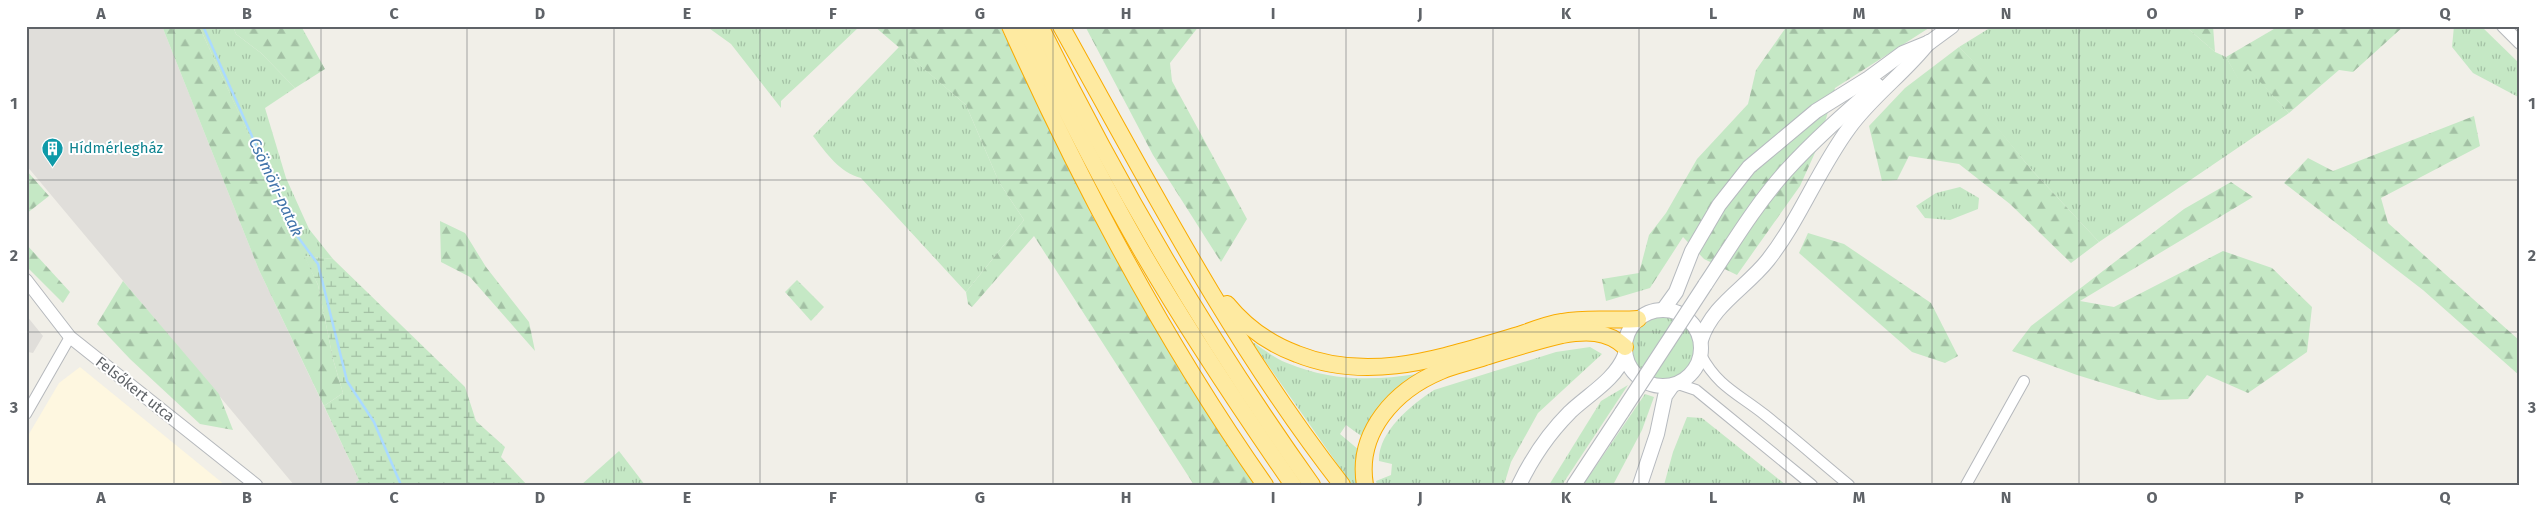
<svg xmlns="http://www.w3.org/2000/svg" width="2546" height="511" viewBox="0 0 2546 511" font-family="'Fira Sans',sans-serif">
	<style>
		.commercial { fill: #fef7e0 }
		.industrial { fill: #e0deda }
		.grass { fill: url(#grass-tufts) }
		.forest { fill: url(#forest-firs) }
		.wetland { fill: url(#wetland-marsh) }
		.lines { fill: none; stroke-linecap: round; stroke-linejoin: round }
		.stream { stroke: #aadaff; stroke-width: 2.5 }
		.minor-casing { stroke: #b5b8bc; stroke-width: 12 }
		.tertiary-casing { stroke: #b5b8bc; stroke-width: 14 }
		.secondary-casing { stroke: #b6babf; stroke-width: 16 }
		.trunk-casing { stroke: #f9ab00; stroke-width: 18 }
		.minor { stroke: #fff; stroke-width: 10 }
		.tertiary { stroke: #fff; stroke-width: 12 }
		.secondary { stroke: #fff; stroke-width: 14 }
		.trunk { stroke: #feeaa1; stroke-width: 16 }
		.secondary-bridge-casing { stroke: #b6babf; stroke-width: 16; stroke-linecap: butt }
		.secondary-bridge { stroke: #fff; stroke-width: 14 }
		.grid { fill: none; stroke: #5f6368; stroke-width: 1; stroke-opacity: 0.55 }
		.labels { text-anchor: middle; dominant-baseline: central; stroke-width: 4; stroke-linejoin: round; paint-order: stroke }
		.culture-label { font-size: 15px; fill: #0d838f; stroke: #fff; text-anchor: start }
		.street-label { font-size: 15px; fill: #5f6368; stroke: #fff }
		.water-label { font-size: 16px; font-style: italic; fill: #4174aa; stroke: #fff }
		.neatline { fill: none; stroke: #5f6368; stroke-width: 2 }
		.grid-label { font-size: 16px; text-anchor: middle; font-weight: bold; fill: #5f6368 }
	</style>
	<defs>
		<pattern id="grass-tufts" width="24" height="20" patternUnits="userSpaceOnUse" patternTransform="scale(1.25)"><rect width="24" height="20" fill="#c5e8c5"/><path d="M3 7l-1-3M5 7V3M7 7l1-3M15 17l-1-3M17 17v-4M19 17l1-3" fill="none" stroke="#a3c0a4"/></pattern>
		<pattern id="forest-firs" width="22" height="20" patternUnits="userSpaceOnUse" patternTransform="scale(1.25)"><rect width="22" height="20" fill="#c5e8c5"/><path d="M5 1l3.5 6h-7zM16 11l3.5 6h-7z" fill="#a3c0a4"/></pattern>
		<pattern id="wetland-marsh" width="20" height="14" patternUnits="userSpaceOnUse" patternTransform="scale(1.25)"><rect width="20" height="14" fill="#c5e8c5"/><path d="M1 5h8M5 5V1M11 12h8M15 12V8" fill="none" stroke="#a3c0a4"/></pattern>
	</defs>
	<rect width="100%" height="100%" fill="#f1efe8"/>
	<polygon class="commercial" points="80,367 225,485 26,485 26,439 59,383"/>
	<g class="industrial">
		<polygon points="26,26 162,26 259,270 359,480 353,485 294,485 26,165"/>
		<polygon points="26,315 43,336 33,353 28,352 26,354"/>
	</g>
	<g class="grass">
		<polygon points="199,26 233,26 236,34 261,53 295,88 265,108 286,178 309,229 333,259 304,256"/>
		<polygon points="706,26 860,26 781,101 781,108 731,44"/>
		<polygon points="1993,26 2185,26 2215,52 2226,57 2238,78 2248,68 2289,113 2099,242 2030,168 1975,101 1995,83 1959,47"/>
		<polygon points="2454,26 2481,26 2520,64 2520,98 2473,73 2452,47"/>
		<path d="M 899,47 L 966,105 L 999,182 L 1024,220 L 966,292 L 861,178 C 839,172 827,154 813,136 Z"/>
		<polygon points="1960,187 1979,198 1978,209 1950,220 1925,218 1916,206 1936,193"/>
		<circle cx="1664" cy="348" r="32"/>
		<path d="M 1251,341 C 1262,348 1274,358 1287,363 C 1330,381 1372,381 1417,374 L 1388,398 L 1364,438 L 1346,425 L 1340,434 L 1359,450 L 1358,485 L 1352,485 Z"/>
		<path d="M 1590,347 L 1602,354 L 1538,413 L 1511,462 L 1504,485 L 1377,485 L 1376,481 L 1391,475 L 1392,464 L 1379,461 C 1378,432 1411,405 1434,390 L 1556,352 Z"/>
		<polygon points="1628,385 1562,485 1549,485 1601,401"/>
		<polygon points="1645,394 1654,397 1642,430 1613,485 1583,485"/>
		<polygon points="1687,417 1702,418 1786,485 1664,485 1673,452"/>
		<polygon points="619,451 645,485 581,485"/>
	</g>
	<g class="forest">
		<polygon points="162,26 199,26 318,285 333,359 343,393 324,406 259,270"/>
		<polygon points="233,26 301,26 325,69 295,88 261,53 236,34"/>
		<polygon points="874,26 1000,26 1090,212 1124,272 1257,485 1194,485 1034,236 972,307 968,304 966,292 1024,220 999,182 966,105"/>
		<polygon points="1085,26 1199,26 1170,63 1172,81 1247,219 1221,262 1153,155"/>
		<polygon points="1787,26 1932,26 1835,88 1818,146 1800,186 1737,275 1704,259 1683,237 1650,288 1606,301 1602,279 1639,273 1649,235 1666,213 1697,159 1748,104 1756,70"/>
		<polygon points="2185,26 2213,26 2215,52"/>
		<polygon points="2279,26 2404,26 2353,72 2339,70 2289,113 2248,69 2238,79 2226,57"/>
		<polygon points="1959,47 1996,83 1976,101 2030,168 2099,242 2071,263 2010,204 1959,164 1909,156 1897,180 1882,181 1869,126 1905,88"/>
		<polygon points="2474,116 2480,146 2381,198 2388,223 2520,341 2520,376 2423,290 2284,183 2308,158 2333,171"/>
		<polygon points="26,170 49,196 26,214"/>
		<polygon points="2231,182 2253,197 2080,301 2114,307 2223,251 2272,268 2312,307 2307,352 2248,393 2207,375 2188,399 2158,400 2077,375 2012,351 2031,326 2184,209"/>
		<polygon points="440,221 465,233 486,267 529,322 535,351 470,277 441,262"/>
		<polygon points="1808,233 1844,244 1931,303 1958,356 1945,363 1912,352 1799,253"/>
		<polygon points="26,244 70,292 63,303 26,266"/>
		<polygon points="797,280 824,307 811,321 785,292"/>
		<polygon points="123,281 219,394 233,430 200,424 130,359 97,324"/>
	</g>
	<polygon class="wetland" points="304,256 333,259 465,387 476,421 505,447 501,457 527,485 353,485 359,480 324,406 343,393 333,359 318,285"/>
	<g class="lines">
		<polyline class="stream" points="203,26 295,233 318,264 347,381 374,422 401,485"/>
		<defs>
			<g id="minor">
				<path d="M 1701,355 C 1718,387 1739,394 1765,415 C 1794,438 1821,462 1849,485"/>
				<polyline points="1678,384 1696,390 1812,485"/>
				<polyline points="26,414 70,337"/>
				<polyline points="1966,485 2024,381"/>
			</g>
			<g id="tertiary">
				<polyline points="2503,26 2520,43"/>
				<polyline points="26,280 70,337 256,485"/>
			</g>
			<g id="secondary">
				<polyline points="1922,48 1952,26"/>
				<path d="M 1705,285 C 1731,246 1754,207 1785,172 C 1813,141 1845,113 1877,85"/>
				<circle cx="1663" cy="348" r="38"/>
				<polyline points="1663,310 1676,292 1692,251 1719,205 1749,167 1816,111 1869,78 1903,53 1930,42"/>
				<path d="M 1701,340 C 1712,305 1746,288 1768,260 C 1800,219 1818,170 1849,128 C 1872,96 1905,73 1929,42"/>
				<path d="M 1519,485 C 1532,458 1549,433 1570,412 C 1589,394 1615,380 1625,355"/>
				<polyline points="1574,485 1622,412"/>
				<polyline points="1640,485 1657,434 1665,396 1672,386"/>
			</g>
			<g id="trunk">
				<path d="M 1010,26 C 1082,186 1164,341 1265,485"/>
				<path d="M 1024,26 C 1062,103 1101,181 1144,255 C 1190,334 1241,410 1293,485"/>
				<path d="M 1040,26 C 1119,187 1208,339 1312,485"/>
				<path d="M 1061,26 C 1148,182 1231,343 1342,485"/>
				<path d="M 1227,304 C 1245,326 1270,344 1297,354 C 1372,384 1445,356 1519,335 C 1533,330 1548,324 1562,322 C 1587,317 1613,321 1638,319"/>
				<path d="M 1365,485 C 1356,432 1395,390 1441,371 C 1455,365 1471,362 1485,357 C 1511,349 1536,341 1562,335 C 1585,331 1607,330 1625,347"/>
			</g>
		</defs>
		<use href="#minor" class="minor-casing"/>
		<use href="#tertiary" class="tertiary-casing"/>
		<use href="#secondary" class="secondary-casing"/>
		<use href="#trunk" class="trunk-casing"/>
		<use href="#minor" class="minor"/>
		<use href="#tertiary" class="tertiary"/>
		<use href="#secondary" class="secondary"/>
		<use href="#trunk" class="trunk"/>
		<defs>
			<polyline id="secondary-bridge" points="1622,412 1705,285"/>
		</defs>
		<use href="#secondary-bridge" class="secondary-bridge-casing"/>
		<use href="#secondary-bridge" class="secondary-bridge"/>
	</g>
	<path class="grid" d="M 174,26 L 174,485M 321,26 L 321,485M 467,26 L 467,485M 614,26 L 614,485M 760,26 L 760,485M 907,26 L 907,485M 1053,26 L 1053,485M 1200,26 L 1200,485M 1346,26 L 1346,485M 1493,26 L 1493,485M 1639,26 L 1639,485M 1786,26 L 1786,485M 1932,26 L 1932,485M 2079,26 L 2079,485M 2225,26 L 2225,485M 2372,26 L 2372,485M 26,180 L 2520,180M 26,332 L 2520,332"/>
	<defs>
		<symbol id="building-pin" viewBox="-11 -11 22 30"><path d="M0 17L-7.5 6A9.5 9.5 0 1 1 7.5 6Z" fill="#0f9aa8" stroke="#fff"/><path d="M-4-6H4V6H1V3H-1V6H-4ZM-2.5-4.3h1.7v1.8h-1.7ZM.8-4.3h1.7v1.8H.8ZM-2.5-1h1.7V.8h-1.7ZM.8-1h1.7V.8H.8Z" fill="#fff"/></symbol>
	</defs>
	<g fill-rule="evenodd">
		<use href="#building-pin" x="40" y="136" width="25" height="34"/>
	</g>
	<g class="labels">
		<g class="culture-label">
			<text x="69" y="148">Hídmérlegház</text>
		</g>
		<g class="street-label">
			<text transform="translate(135 389) rotate(38)">Felsőkert utca</text>
		</g>
		<g class="water-label">
			<text transform="translate(276 187) rotate(65)">Csömöri-patak</text>
		</g>
	</g>
	<rect width="2546" height="511" fill="none" stroke="#ffffff" stroke-width="55"/>
	<rect x="28" y="28" width="2490" height="456" class="neatline"/>
	<g class="grid-label">
		<text x="101" y="19">A</text>
		<text x="247" y="19">B</text>
		<text x="394" y="19">C</text>
		<text x="540" y="19">D</text>
		<text x="687" y="19">E</text>
		<text x="833" y="19">F</text>
		<text x="980" y="19">G</text>
		<text x="1126" y="19">H</text>
		<text x="1273" y="19">I</text>
		<text x="1420" y="19">J</text>
		<text x="1566" y="19">K</text>
		<text x="1713" y="19">L</text>
		<text x="1859" y="19">M</text>
		<text x="2006" y="19">N</text>
		<text x="2152" y="19">O</text>
		<text x="2299" y="19">P</text>
		<text x="2445" y="19">Q</text>
		<text x="14" y="109">1</text>
		<text x="2532" y="109">1</text>
		<text x="14" y="261">2</text>
		<text x="2532" y="261">2</text>
		<text x="14" y="413">3</text>
		<text x="2532" y="413">3</text>
		<text x="101" y="503">A</text>
		<text x="247" y="503">B</text>
		<text x="394" y="503">C</text>
		<text x="540" y="503">D</text>
		<text x="687" y="503">E</text>
		<text x="833" y="503">F</text>
		<text x="980" y="503">G</text>
		<text x="1126" y="503">H</text>
		<text x="1273" y="503">I</text>
		<text x="1420" y="503">J</text>
		<text x="1566" y="503">K</text>
		<text x="1713" y="503">L</text>
		<text x="1859" y="503">M</text>
		<text x="2006" y="503">N</text>
		<text x="2152" y="503">O</text>
		<text x="2299" y="503">P</text>
		<text x="2445" y="503">Q</text>
	</g>
</svg>
